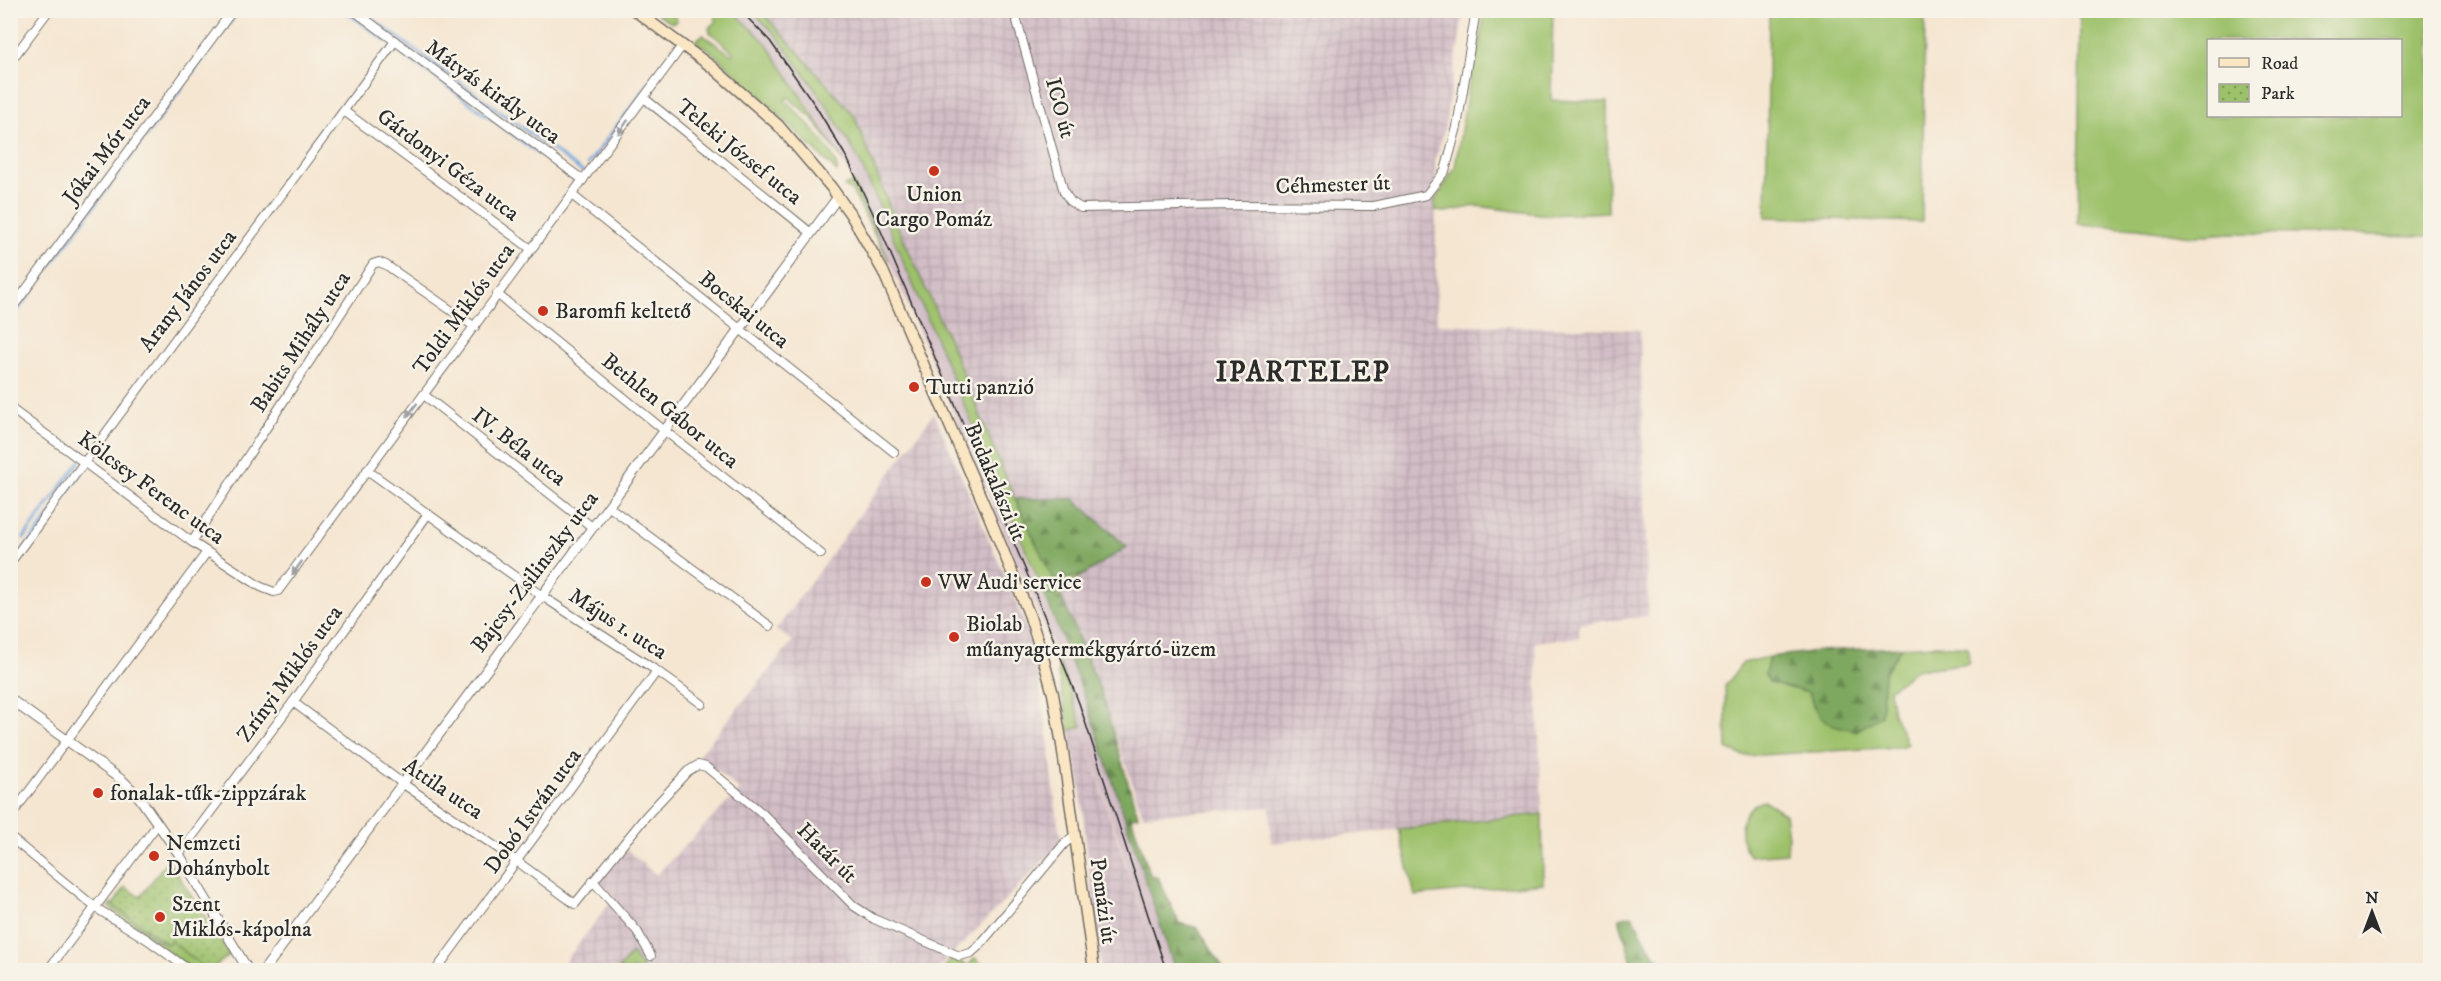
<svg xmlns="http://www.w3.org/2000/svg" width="2441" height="981" viewBox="0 0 2441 981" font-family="'IM FELL DW Pica',serif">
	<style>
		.industrial { fill: url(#industrial-grid) }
		.railway { fill: #d2bdc6 }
		.grass { fill: #9dc16b; stroke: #64764b; stroke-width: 1.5; fill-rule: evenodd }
		.forest { fill: url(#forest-firs); stroke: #546945; stroke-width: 1.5 }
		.cemetery { fill: url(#cemetery-stones); stroke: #64764b; stroke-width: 1.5 }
		.park { fill: url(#park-dots); stroke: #64764b; stroke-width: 1.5 }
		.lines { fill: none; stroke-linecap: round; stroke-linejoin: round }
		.stream { stroke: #70a5dd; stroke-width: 3 }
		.minor-casing { stroke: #726c65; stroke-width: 10 }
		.tertiary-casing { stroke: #726c65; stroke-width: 11 }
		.secondary-casing { stroke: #726c65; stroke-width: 13 }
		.minor { stroke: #fff; stroke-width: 8 }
		.tertiary { stroke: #fff; stroke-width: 9 }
		.secondary { stroke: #fbe6c4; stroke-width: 10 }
		.tram { stroke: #2b2b2b; stroke-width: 1.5 }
		.oneway { fill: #a0a0a0 }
		.poi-dot { fill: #c8321e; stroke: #f7f3e8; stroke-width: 2 }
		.labels { text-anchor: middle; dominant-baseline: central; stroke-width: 5; stroke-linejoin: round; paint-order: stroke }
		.street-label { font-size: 22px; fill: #2b2b2b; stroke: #f7f3e8 }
		.poi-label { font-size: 22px; fill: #2b2b2b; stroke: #f7f3e8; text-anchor: start }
		.district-label { font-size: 28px; font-weight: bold; letter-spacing: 1.5px; fill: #2b2b2b; stroke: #f7f3e8 }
	</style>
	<defs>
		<pattern id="industrial-grid" width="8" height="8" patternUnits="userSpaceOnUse" patternTransform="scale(1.5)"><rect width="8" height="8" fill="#d2bdc6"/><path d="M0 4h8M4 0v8" fill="none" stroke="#b4a3aa"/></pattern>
		<pattern id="forest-firs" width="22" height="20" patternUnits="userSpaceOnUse" patternTransform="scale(1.5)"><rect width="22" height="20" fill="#7ea75f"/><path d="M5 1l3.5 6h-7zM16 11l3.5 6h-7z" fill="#67884f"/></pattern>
		<pattern id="cemetery-stones" width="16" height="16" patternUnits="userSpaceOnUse" patternTransform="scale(1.5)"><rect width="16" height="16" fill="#9dc16b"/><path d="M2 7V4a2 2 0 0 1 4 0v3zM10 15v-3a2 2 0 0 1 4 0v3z" fill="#809d58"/></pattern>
		<pattern id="park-dots" width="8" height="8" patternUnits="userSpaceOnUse" patternTransform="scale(1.5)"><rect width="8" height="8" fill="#9dc16b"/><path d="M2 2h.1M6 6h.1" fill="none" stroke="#809d58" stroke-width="1.8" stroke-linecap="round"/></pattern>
	</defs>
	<rect width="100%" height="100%" fill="#f7f3e8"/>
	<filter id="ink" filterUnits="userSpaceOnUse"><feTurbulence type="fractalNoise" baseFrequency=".0167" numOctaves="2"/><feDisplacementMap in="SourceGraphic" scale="12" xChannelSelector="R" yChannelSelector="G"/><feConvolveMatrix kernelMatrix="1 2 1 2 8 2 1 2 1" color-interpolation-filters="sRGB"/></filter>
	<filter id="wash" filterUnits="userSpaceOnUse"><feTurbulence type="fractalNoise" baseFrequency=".008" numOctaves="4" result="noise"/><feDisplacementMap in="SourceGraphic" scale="24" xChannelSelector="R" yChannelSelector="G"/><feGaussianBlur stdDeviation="1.35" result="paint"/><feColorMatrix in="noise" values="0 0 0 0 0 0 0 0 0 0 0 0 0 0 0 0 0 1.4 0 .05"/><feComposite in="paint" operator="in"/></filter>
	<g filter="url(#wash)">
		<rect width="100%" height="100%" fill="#f5e6d1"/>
		<g class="industrial">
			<polygon points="761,11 1464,11 1444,130 1435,161 1437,324 1640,330 1648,616 1579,624 1579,637 1535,642 1542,814 1271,843 1270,807 1143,815 1102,695 1059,591 1127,547 1074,499 1015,499 951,345 894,218 854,115"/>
			<polygon points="934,413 1031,637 1047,730 1058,824 1063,841 937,970 643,970 632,953 618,970 559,970 614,897 599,881 627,850 656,875 740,790 698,756 793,641 776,630"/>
			<polygon points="1082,726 1112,824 1160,970 1101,970 1079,777 1069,731"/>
		</g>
		<polygon class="railway" points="733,11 752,11 776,35 822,98 856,154 959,392 1086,700 1175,970 1160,970 1082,726 1059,662 874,225 843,161 811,109 767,44"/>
		<g class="grass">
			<polygon points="653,11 672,11 677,21 671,23"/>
			<path d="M 715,11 L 733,11 L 767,44 L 843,161 L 813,119 L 788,97 L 785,100 C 798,113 840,154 837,172 L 759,95 L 707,48 L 696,44 L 696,40 L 703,35 L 732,55 L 734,53 L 710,32 L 709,28 L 716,21 Z"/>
			<polygon points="752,11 761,11 854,115 894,218 951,345 1015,499 1054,580 1083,575 1059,591 1061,601 1050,595 1041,586 886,221 856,154 822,98 776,35"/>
			<polygon points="1484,11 1553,11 1551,100 1607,102 1608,212 1548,215 1476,206 1445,212 1436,211 1434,203 1455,167 1468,89 1480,43"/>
			<polygon points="1769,11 1925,11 1922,222 1766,217"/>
			<path d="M 2080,11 L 2430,11 L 2430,236 L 2231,233 L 2191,236 L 2138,228 L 2078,224 ZM 2208,40 L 2400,40 L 2400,116 L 2208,116 Z"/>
			<polygon points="853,182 889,261 852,191 844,186"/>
			<polygon points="1936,645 1968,647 1969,663 1915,670 1889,690 1893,713 1907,744 1900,747 1743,756 1727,749 1725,686 1743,663 1769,657 1765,675 1809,693 1814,708 1881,716 1884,673 1901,647"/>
			<polygon points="1059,662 1082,726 1069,731 1058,674"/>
			<path d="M 1765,801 L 1785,814 L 1788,837 L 1787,853 L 1749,856 C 1746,849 1741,840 1741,833 C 1740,817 1750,803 1765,801 Z"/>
			<polygon points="1542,814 1543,883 1415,896 1399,829"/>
			<polygon points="111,903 159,941 167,944 171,941 204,967 205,970 193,970 109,907"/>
			<polygon points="632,953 643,970 618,970"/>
		</g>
		<g class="forest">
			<polygon points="1015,499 1074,499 1127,547 1083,575 1054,581"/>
			<polygon points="1041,586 1050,595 1054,593 1058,600 1061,600 1062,598 1102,695 1138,816 1131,817 1151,877 1158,877 1179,923 1198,928 1224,970 1175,970 1086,700"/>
			<path d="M 1901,647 L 1884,674 L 1881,716 L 1856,731 C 1827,724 1819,723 1809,693 L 1770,683 L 1765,675 L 1769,657 L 1819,651 Z"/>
			<polygon points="1632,915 1653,953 1672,970 1634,970 1619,918"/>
		</g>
		<polygon class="cemetery" points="953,958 968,966 975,958 989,970 942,970"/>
		<polygon class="park" points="168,860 230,955 214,967 216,970 204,970 204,967 171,941 167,944 113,905 125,887 140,897"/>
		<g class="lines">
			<g class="stream">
				<polyline points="344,10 386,41"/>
				<polyline points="360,10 583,172"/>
				<polyline points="398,50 576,181"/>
				<polyline points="588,164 674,51"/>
				<polyline points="10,321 239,10"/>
				<polyline points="24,538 80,461"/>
				<polyline points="10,570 87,465"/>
				<polyline points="10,692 33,710"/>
			</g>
		</g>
	</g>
	<g filter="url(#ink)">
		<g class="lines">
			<defs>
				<g id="minor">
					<polyline points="353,10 583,180"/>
					<polyline points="1014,10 1064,192 1071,202 1081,208 1231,205 1374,206 1426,195 1445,171 1457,127 1476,10"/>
					<polyline points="10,62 49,10"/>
					<polyline points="644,98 811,233"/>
					<polyline points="344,111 531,249"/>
					<polyline points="572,195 894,452"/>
					<polyline points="497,294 665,431 821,554"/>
					<polyline points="10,311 233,10"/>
					<polyline points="424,395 592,527"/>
					<polyline points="10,408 192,542 261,587 274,592 278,591 682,46"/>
					<polyline points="367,470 542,596 657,671 702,704"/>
					<polyline points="608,506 770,626"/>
					<polyline points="192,542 373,264 379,262 386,265 475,327"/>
					<polyline points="10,563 395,41"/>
					<polyline points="293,702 402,783 518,862 575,904 646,816 688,771 698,765 706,767 762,813 854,906 874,919 959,956 971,953 979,946 1065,843 1074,836"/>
					<polyline points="10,817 207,552"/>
					<polyline points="10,837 96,908 148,940 189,970"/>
					<polyline points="179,854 293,702 428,514"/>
					<polyline points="593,881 637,931 651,956"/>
					<polyline points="48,970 157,825"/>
					<polyline points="436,970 657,671"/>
				</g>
				<g id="tertiary">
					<polyline points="10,699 123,781 139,797 179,854 248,970"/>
					<polyline points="264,970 838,197"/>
				</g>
				<polyline id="secondary" points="634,10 712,67 778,125 831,187 851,215 883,271 989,516 1029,614 1042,654 1053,694 1062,745 1094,970"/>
			</defs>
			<use href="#minor" class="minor-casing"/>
			<use href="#tertiary" class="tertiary-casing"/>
			<use href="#secondary" class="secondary-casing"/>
			<use href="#minor" class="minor"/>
			<use href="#tertiary" class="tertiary"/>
			<use href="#secondary" class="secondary"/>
			<polyline class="tram" points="740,10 770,41 815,105 847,158 878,224 1034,590 1079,703 1166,970"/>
		</g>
		<defs><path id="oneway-solid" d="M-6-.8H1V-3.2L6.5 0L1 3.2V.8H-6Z" transform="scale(1.5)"/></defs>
		<g class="oneway">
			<use href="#oneway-solid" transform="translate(623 127) rotate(126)"/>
			<use href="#oneway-solid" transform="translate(412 410) rotate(127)"/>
			<use href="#oneway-solid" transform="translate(297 568) rotate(126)"/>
		</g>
	</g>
	<g class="poi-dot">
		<circle cx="934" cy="171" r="6"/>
		<circle cx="543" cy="311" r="6"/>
		<circle cx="914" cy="387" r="6"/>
		<circle cx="926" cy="582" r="6"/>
		<circle cx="954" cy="637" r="6"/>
		<circle cx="98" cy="793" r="6"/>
		<circle cx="154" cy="856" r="6"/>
		<circle cx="160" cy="917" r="6"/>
	</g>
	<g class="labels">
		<g class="street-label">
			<text transform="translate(493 92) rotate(36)">Mátyás király utca</text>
			<text transform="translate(1060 108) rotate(75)">ICO út</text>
			<text transform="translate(107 150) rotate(-53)">Jókai Mór utca</text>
			<text transform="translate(739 152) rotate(39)">Teleki József utca</text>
			<text transform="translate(448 165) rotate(37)">Gárdonyi Géza utca</text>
			<text transform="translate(1333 185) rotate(-2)">Céhmester út</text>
			<text transform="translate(188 291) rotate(-53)">Arany János utca</text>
			<text transform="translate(464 309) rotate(-54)">Toldi Miklós utca</text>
			<text transform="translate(744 310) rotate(39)">Bocskai utca</text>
			<text transform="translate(301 342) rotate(-57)">Babits Mihály utca</text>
			<text transform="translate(670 411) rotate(39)">Bethlen Gábor utca</text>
			<text transform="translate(519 447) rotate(38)">IV. Béla utca</text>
			<text transform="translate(995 482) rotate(67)">Budakalászi út</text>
			<text transform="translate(151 488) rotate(36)">Kölcsey Ferenc utca</text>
			<text transform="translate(535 572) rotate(-53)">Bajcsy-Zsilinszky utca</text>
			<text transform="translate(618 624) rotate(33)">Május 1. utca</text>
			<text transform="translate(290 674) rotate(-54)">Zrínyi Miklós utca</text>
			<text transform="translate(443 789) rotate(34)">Attila utca</text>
			<text transform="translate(533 811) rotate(-54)">Dobó István utca</text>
			<text transform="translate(827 853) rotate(45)">Határ út</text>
			<text transform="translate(1103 901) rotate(82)">Pomázi út</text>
		</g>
		<g class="poi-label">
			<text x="934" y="194" text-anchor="middle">Union<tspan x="934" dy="25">Cargo Pomáz</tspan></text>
			<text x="555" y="311">Baromfi keltető</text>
			<text x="926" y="387">Tutti panzió</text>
			<text x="938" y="582">VW Audi service</text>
			<text x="966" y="624">Biolab<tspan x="966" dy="25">műanyagtermékgyártó-üzem</tspan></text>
			<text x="110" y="793">fonalak-tűk-zippzárak</text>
			<text x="166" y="843">Nemzeti<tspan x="166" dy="25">Dohánybolt</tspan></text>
			<text x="172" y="904">Szent<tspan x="172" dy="25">Miklós-kápolna</tspan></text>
		</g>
		<g class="district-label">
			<text x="1303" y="372">IPARTELEP</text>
		</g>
	</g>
	<rect width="2441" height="981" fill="none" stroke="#f7f3e8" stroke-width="36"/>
	<rect x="2207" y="39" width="195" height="78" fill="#f7f3e8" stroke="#a5a39c" stroke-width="1.5"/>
	<rect x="2219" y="58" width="30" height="9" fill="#fbe6c4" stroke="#a5a39c" stroke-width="1.5"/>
	<text x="2261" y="69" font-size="18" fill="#2b2b2b">Road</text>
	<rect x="2219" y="84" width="30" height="18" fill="url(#park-dots)" stroke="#a5a39c" stroke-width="1.5"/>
	<text x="2261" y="99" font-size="18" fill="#2b2b2b">Park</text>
	<g transform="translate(2372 912)" stroke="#f7f3e8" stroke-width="4.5" paint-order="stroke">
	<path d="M0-4.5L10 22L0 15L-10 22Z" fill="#2b2b2b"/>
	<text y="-9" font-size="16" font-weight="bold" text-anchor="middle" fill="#2b2b2b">N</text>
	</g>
</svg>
